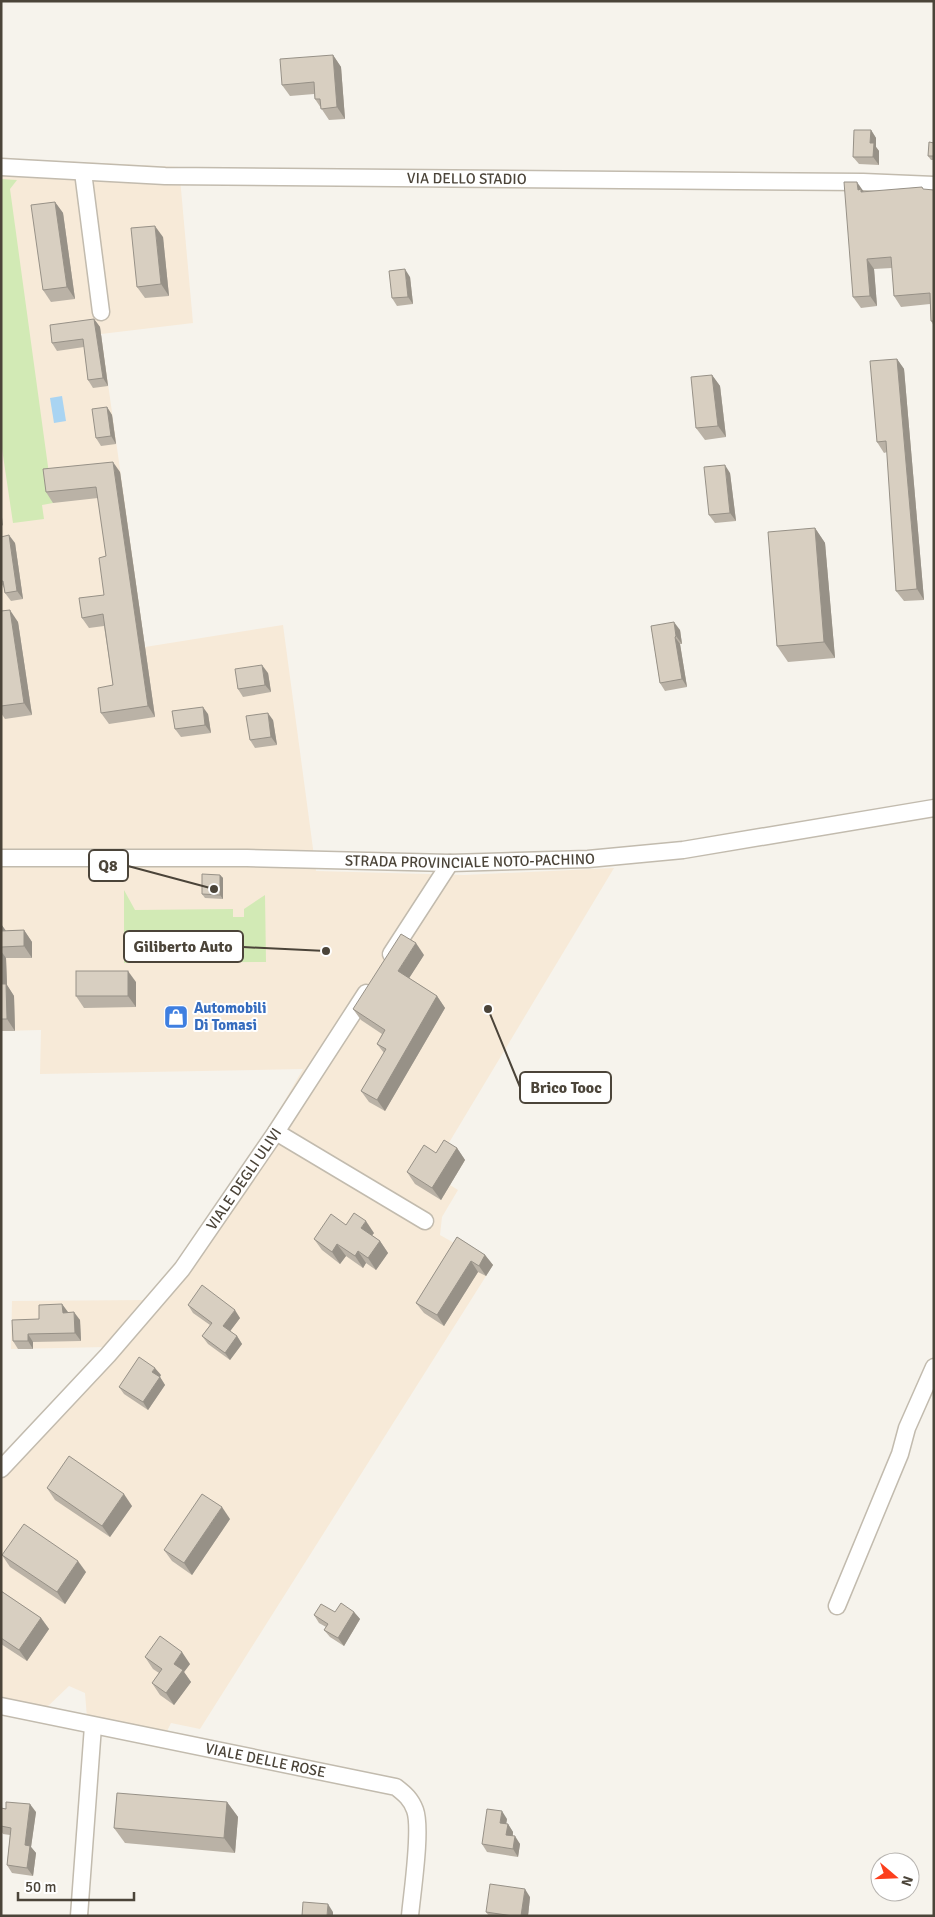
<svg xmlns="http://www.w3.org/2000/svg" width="935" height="1917" viewBox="0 0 935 1917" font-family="Signika,sans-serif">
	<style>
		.commercial { fill: #f7ead8 }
		.green { fill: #d2eab5 }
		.water { fill: #a9d4f2 }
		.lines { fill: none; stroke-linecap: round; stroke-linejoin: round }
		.minor-casing { stroke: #c2bbae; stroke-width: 19 }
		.minor { stroke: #fff; stroke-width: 16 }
		.wall { fill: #bab2a6 }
		.shaded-wall { fill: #979187 }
		.building { fill: #d8cfc1; stroke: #979187 }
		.labels { text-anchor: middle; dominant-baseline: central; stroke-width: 4; stroke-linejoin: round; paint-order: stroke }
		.street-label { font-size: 15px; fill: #4b4439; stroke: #fff }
		.shop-label { font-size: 15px; font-weight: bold; fill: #366cbe; stroke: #fff; text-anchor: start }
		.leader { fill: none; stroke: #4b4439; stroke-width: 2 }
		.callout-dot { fill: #4b4439; stroke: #fff; stroke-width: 2 }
		.callout { fill: #fff; stroke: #4b4439; stroke-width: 2 }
		.callout-label { font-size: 16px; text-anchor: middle; font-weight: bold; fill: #4b4439 }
	</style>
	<rect width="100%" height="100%" fill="#f6f3ec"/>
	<polygon class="commercial" points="1,158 179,167 193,323 101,334 145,647 283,625 316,871 464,875 614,868 447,1146 465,1160 450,1185 458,1190 442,1217 440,1235 493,1265 200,1729 171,1723 166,1733 87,1718 85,1693 69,1686 46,1708 1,1698 1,1458 106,1347 11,1349 12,1301 149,1300 258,1147 303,1069 40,1074 41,1030 1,1031"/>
	<g class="green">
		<polygon points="1,179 17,180 10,189 53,503 42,505 44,519 13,523 1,442"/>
		<polygon points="124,890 135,910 233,909 233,917 244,917 244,909 265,895 266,962 124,963"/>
	</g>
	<polygon class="water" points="62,396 66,421 54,423 50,398"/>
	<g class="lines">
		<defs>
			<g id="minor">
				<path id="s1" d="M 1,167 L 165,176 L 863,182 L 934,185"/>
				<polyline points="83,172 101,312"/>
				<path id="s2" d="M 1,858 L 247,858 L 450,863 L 588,859 L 683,850 L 934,808"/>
				<polyline points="391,954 450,863"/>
				<polyline points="276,1132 425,1221"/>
				<path id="s3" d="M 1,1469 L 108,1355 L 182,1269 L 276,1132 L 366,993"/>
				<polyline points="837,1606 900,1454 907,1428 934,1367"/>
				<path id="s4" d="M 1,1706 L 396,1787 C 405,1794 411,1799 415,1810 C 422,1829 412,1893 410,1916"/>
				<polyline points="79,1916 93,1726"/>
			</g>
		</defs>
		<use href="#minor" class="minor-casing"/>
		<use href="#minor" class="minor"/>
	</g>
	<g class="wall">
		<polygon points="333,55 341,67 345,119 329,120 315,99 314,94 290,96 282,85"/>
		<polygon points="871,130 876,138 876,147 879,151 879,165 859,164 853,157"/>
		<polygon points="934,143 934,160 931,160 928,156"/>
		<polygon points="925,190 934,190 934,326 931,321 930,304 901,307 894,296 892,268 874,269 877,306 861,308 853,297 864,192"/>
		<polygon points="55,202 63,213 75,299 51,302 43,290"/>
		<polygon points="163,237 169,296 145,298 137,287"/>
		<polygon points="410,277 413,304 397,306 392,298"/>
		<polygon points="94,319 100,327 108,386 93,388 88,380 84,347 57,351 52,343"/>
		<polygon points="897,359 904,369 924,600 904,601 896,591 887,452 884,453 877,442"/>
		<polygon points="712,375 720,386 726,437 705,440 696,428"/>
		<polygon points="107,407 112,415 116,444 101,446 96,438"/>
		<polygon points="120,472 155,717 109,724 101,713 113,685 104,626 89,628 82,618 104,595 106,556 98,498 53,503 46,492"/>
		<polygon points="730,473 736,521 715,523 709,515"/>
		<polygon points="815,528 825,543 835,658 788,662 777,646"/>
		<polygon points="1,537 15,543 23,599 11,601 5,593 4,588 1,583"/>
		<polygon points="1,611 18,622 32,715 5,719 1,713"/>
		<polygon points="651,626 680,630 682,644 680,644 687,687 665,691 660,683"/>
		<polygon points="268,673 271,692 243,697 238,689"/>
		<polygon points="208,714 211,733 181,737 175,729"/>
		<polygon points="273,720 277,745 255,748 250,740"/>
		<polygon points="220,875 223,878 223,899 205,898 202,894"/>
		<polygon points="1,924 6,931 24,930 32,942 32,958 6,958 7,985 14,996 15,1031 1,1031"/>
		<polygon points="424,955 409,978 437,996 445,1008 385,1111 369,1102 361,1091 384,1053 377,1044 382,1034 361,1020 353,1009"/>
		<polygon points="136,982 136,1007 84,1008 76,996"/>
		<polygon points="457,1148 465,1160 441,1200 415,1184 407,1172 436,1153"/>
		<polygon points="374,1233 372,1235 380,1241 388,1253 376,1270 366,1263 363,1268 346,1256 340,1264 322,1250 314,1239"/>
		<polygon points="457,1237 485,1255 493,1265 486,1276 478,1272 444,1326 424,1313 416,1303"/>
		<polygon points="62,1304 68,1313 80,1320 81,1341 33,1342 33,1349 18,1349 13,1341 39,1319"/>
		<polygon points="188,1305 240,1318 230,1331 237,1336 242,1344 230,1360 208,1344 202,1336 210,1325 193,1313"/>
		<polygon points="161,1375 160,1377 165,1385 148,1410 124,1394 119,1387"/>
		<polygon points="47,1488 132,1506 110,1537 55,1500"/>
		<polygon points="230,1519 192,1575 172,1561 164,1550"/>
		<polygon points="2,1555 86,1572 65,1604 10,1567"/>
		<polygon points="1,1591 41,1618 49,1629 27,1661 1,1644"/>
		<polygon points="335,1612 354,1612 360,1619 344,1646 330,1637 324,1630 326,1627 319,1623 314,1615"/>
		<polygon points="145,1657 190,1664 184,1672 191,1682 174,1705 160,1695 152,1683 159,1673 153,1669"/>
		<polygon points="227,1802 238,1817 235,1853 125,1843 114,1828"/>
		<polygon points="1,1808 36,1812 31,1847 36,1853 33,1876 12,1873 7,1865 10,1835 3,1834 1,1831"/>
		<polygon points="507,1819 506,1824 508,1824 513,1832 513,1836 520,1844 518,1857 487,1852 482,1844"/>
		<polygon points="530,1897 528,1916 489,1916 486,1912"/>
	</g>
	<g class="shaded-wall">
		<polygon points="333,55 341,67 345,119 337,107"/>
		<polygon points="871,130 876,138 876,147 879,151 879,165 873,157 870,143"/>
		<polygon points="857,182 864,192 865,194 858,190"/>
		<polygon points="55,202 63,213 75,299 67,287"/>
		<polygon points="155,226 163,237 169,296 161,284"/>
		<polygon points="867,259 874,269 877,306 870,296"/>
		<polygon points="405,269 410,277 413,304 408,297"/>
		<polygon points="94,319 100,327 108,386 103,378"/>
		<polygon points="897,359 904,369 924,600 917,589"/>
		<polygon points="712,375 720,386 726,437 718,426"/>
		<polygon points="107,407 112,415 116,444 111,436"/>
		<polygon points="113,462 120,472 155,717 148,706"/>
		<polygon points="725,465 730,473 736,521 730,513"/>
		<polygon points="1,509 3,526 1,523"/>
		<polygon points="815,528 825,543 835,658 824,642"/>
		<polygon points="9,535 15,543 23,599 17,591"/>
		<polygon points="10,610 18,622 32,715 24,703"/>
		<polygon points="674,622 680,630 682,644 676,636"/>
		<polygon points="675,637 680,644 687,687 682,679"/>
		<polygon points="262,665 268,673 271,692 265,685"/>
		<polygon points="203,707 208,714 211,733 205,725"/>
		<polygon points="268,713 273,720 277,745 271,737"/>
		<polygon points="220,875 223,878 223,899 220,895"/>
		<polygon points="1,924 6,931 1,935"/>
		<polygon points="24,930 32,942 32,958 24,946"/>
		<polygon points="416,943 424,955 406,983 398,971"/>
		<polygon points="1,951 6,958 7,985 14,996 15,1031 7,1019 1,987"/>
		<polygon points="128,971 136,982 136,1007 128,996"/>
		<polygon points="437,996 445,1008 385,1111 377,1100"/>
		<polygon points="457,1148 465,1160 441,1200 432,1188"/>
		<polygon points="366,1221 374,1233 369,1239 361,1228"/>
		<polygon points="380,1241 388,1253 376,1270 368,1258"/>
		<polygon points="337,1244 346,1256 340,1264 332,1252"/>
		<polygon points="358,1251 366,1263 363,1268 355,1256"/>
		<polygon points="485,1255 493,1265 486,1276 479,1266"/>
		<polygon points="471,1261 478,1272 444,1326 437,1315"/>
		<polygon points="62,1304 68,1312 68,1321 63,1313"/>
		<polygon points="235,1310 240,1318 228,1334 223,1326"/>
		<polygon points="74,1312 80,1320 81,1341 75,1333"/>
		<polygon points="28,1334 33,1342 33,1349 28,1341"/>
		<polygon points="237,1336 242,1344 230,1360 225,1353"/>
		<polygon points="155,1368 161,1375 158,1380 152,1372"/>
		<polygon points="160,1377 165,1385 148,1410 143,1402"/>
		<polygon points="124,1494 132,1506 110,1537 102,1526"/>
		<polygon points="222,1507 230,1519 192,1575 184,1563"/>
		<polygon points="78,1561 86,1572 65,1604 57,1592"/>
		<polygon points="354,1612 360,1619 344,1646 338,1638"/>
		<polygon points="41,1618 49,1629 27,1661 19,1650"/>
		<polygon points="182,1652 190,1664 184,1672 191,1682 174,1705 166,1693 174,1664"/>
		<polygon points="227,1802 238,1817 235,1853 224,1838"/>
		<polygon points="30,1804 36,1812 31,1847 36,1853 33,1876 27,1868 25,1845"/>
		<polygon points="502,1811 507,1819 505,1831 500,1823"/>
		<polygon points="508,1824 513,1832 512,1843 506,1835"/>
		<polygon points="515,1836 520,1844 518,1857 513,1849"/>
		<polygon points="525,1889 530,1897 528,1916 521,1916"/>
		<polygon points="328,1904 333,1912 333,1916 327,1916"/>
	</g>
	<g class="building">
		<polygon points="333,55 337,107 321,109 320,99 315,99 314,82 282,85 280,59"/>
		<polygon points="854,130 871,130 870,143 874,143 873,157 853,157"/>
		<polygon points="929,142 934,143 934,156 928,156"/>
		<polygon points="844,182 857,182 858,190 861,189 861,192 922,187 923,189 934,190 934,321 931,321 930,293 894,296 891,257 867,259 870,296 853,297"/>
		<polygon points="55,202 67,287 43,290 31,205"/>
		<polygon points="155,226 161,284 137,287 131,228"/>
		<polygon points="405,269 408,297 392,298 389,271"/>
		<polygon points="94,319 103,378 88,380 83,339 52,343 50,325"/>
		<polygon points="897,359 917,589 896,591 886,441 877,442 870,361"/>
		<polygon points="712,375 718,426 696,428 691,377"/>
		<polygon points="107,407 111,436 96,438 92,409"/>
		<polygon points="113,462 148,706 101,713 98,688 113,685 103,614 82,618 79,598 104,595 99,558 106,556 96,487 46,492 43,469"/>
		<polygon points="725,465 730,513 709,515 704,467"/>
		<polygon points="815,528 824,642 777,646 768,532"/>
		<polygon points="9,535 17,591 5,593 3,581 1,581 1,537"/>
		<polygon points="10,610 24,703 1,706 1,611"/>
		<polygon points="674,622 676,636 675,637 682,679 660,683 651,626"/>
		<polygon points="262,665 265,685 238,689 235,669"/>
		<polygon points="203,707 205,725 175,729 172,711"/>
		<polygon points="268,713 271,737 250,740 246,716"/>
		<polygon points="202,874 220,875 220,895 202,894"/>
		<polygon points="24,930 24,946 1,947 1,931"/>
		<polygon points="401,934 416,943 398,971 437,996 377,1100 361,1091 386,1049 377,1044 385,1030 353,1009"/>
		<rect x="76" y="971" width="52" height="25"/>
		<polygon points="1,984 6,984 7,1019 1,1019"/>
		<polygon points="444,1140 457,1148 432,1188 407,1172 424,1145 436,1153"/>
		<polygon points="354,1213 366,1221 361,1228 380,1241 368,1258 358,1251 355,1256 337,1244 332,1252 314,1239 331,1214 346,1225"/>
		<polygon points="457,1237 485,1255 479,1266 471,1261 437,1315 416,1303"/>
		<polygon points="202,1285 235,1310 223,1326 237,1336 225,1353 202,1336 212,1323 188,1305"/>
		<polygon points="62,1304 63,1313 74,1312 75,1333 28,1334 28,1341 13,1341 12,1320 39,1319 39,1305"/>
		<polygon points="139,1357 155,1368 152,1372 160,1377 143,1402 119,1387"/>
		<polygon points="69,1456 124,1494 102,1526 47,1488"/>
		<polygon points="202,1494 222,1507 184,1563 164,1550"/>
		<polygon points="24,1524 78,1561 57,1592 2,1555"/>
		<polygon points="1,1591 41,1618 19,1650 1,1638"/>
		<polygon points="341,1603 354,1612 338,1638 324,1630 328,1624 314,1615 321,1604 335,1612"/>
		<polygon points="160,1636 182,1652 174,1664 183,1670 166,1693 152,1683 162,1669 145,1657"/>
		<polygon points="117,1793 227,1802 224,1838 114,1828"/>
		<polygon points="6,1802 30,1804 25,1845 30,1846 27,1868 7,1865 11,1828 1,1826 1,1808 6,1809"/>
		<polygon points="487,1809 502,1811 500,1823 508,1824 506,1835 515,1836 513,1849 482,1844"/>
		<polygon points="490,1884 525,1889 521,1916 513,1916 486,1912"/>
		<polygon points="303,1902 328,1904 327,1916 302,1916"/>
	</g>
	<defs>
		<symbol id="shop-square" viewBox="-11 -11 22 22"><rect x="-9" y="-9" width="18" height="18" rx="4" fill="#3f7fe0" stroke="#fff"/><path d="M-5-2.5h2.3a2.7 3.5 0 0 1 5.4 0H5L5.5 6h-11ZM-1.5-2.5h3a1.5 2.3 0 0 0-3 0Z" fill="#fff"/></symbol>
	</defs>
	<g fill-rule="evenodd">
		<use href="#shop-square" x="162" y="1003" width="28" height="28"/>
	</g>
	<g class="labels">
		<g class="street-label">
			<text stroke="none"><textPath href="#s1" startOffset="466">VIA DELLO STADIO</textPath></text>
			<text stroke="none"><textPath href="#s2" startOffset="469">STRADA PROVINCIALE NOTO-PACHINO</textPath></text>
			<text stroke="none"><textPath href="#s3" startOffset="379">VIALE DEGLI ULIVI</textPath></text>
			<text stroke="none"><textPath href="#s4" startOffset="270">VIALE DELLE ROSE</textPath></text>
		</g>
		<g class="shop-label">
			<text x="194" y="1008">Automobili<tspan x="194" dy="17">Di Tomasi</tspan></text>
		</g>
	</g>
	<path class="leader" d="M214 889L128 866M326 951L243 947M488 1009L520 1087"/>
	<g class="callout-dot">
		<circle cx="214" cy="889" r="5"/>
		<circle cx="326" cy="951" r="5"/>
		<circle cx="488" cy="1009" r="5"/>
	</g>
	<g class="callout">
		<rect x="89" y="850" width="39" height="31" rx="5"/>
		<rect x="124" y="931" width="119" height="31" rx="5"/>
		<rect x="520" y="1072" width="91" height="31" rx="5"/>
	</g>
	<g class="callout-label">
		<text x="108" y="871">Q8</text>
		<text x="183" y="952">Giliberto Auto</text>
		<text x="566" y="1093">Brico Tooc</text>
	</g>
	<rect width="935" height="1917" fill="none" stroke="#4b4439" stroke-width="5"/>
	<g transform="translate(895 1877) rotate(109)"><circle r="24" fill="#ffffff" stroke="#b7b4b0"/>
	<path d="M0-4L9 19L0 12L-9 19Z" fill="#fc3f1d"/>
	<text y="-8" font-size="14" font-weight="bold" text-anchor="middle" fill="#4b4439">N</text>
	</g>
	<path d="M18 1892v8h116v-8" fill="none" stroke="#4b4439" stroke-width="2.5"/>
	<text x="25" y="1892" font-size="15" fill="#4b4439" stroke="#ffffff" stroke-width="4" paint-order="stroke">50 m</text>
</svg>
